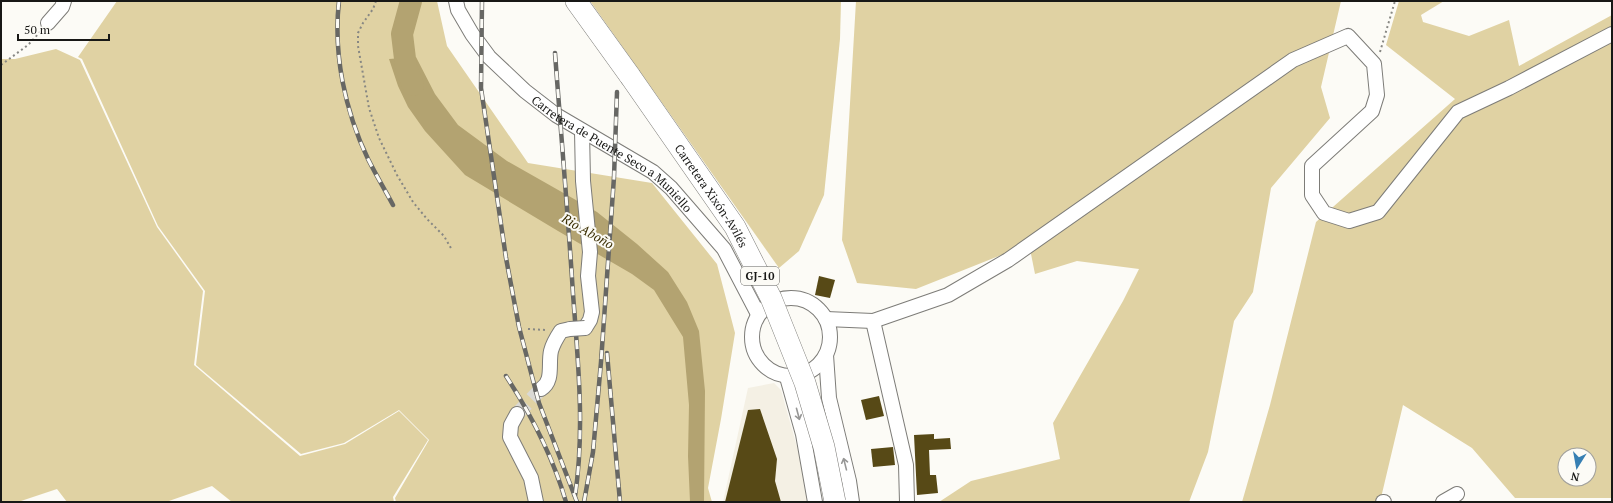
<svg xmlns="http://www.w3.org/2000/svg" width="1613" height="503" viewBox="0 0 1613 503" font-family="'PT Serif',serif">
	<style>
		.built { fill: #f4f0e4 }
		.green { fill: #e0d2a3; fill-rule: evenodd }
		.water { fill: #b3a371 }
		.lines { fill: none; stroke-linecap: round; stroke-linejoin: round }
		.river { stroke: #b3a371; stroke-width: 22 }
		.building { fill: #574916 }
		.minor-tunnel { stroke: #dad9d4; stroke-width: 14; stroke-dasharray: 14 7; stroke-linecap: butt }
		.minor-casing { stroke: #7d7c78; stroke-width: 16 }
		.highway-casing { stroke: #7d7c78; stroke-width: 22 }
		.path { stroke: #878783; stroke-width: 2; stroke-dasharray: 2 3; stroke-linecap: butt }
		.minor { stroke: #fff; stroke-width: 14 }
		.highway { stroke: #fff; stroke-width: 21 }
		.rail-casing { stroke: #676764; stroke-width: 4.5 }
		.rail { stroke: #fcfbf6; stroke-width: 3; stroke-dasharray: 9; stroke-linecap: butt }
		.minor-bridge-casing { stroke: #7d7c78; stroke-width: 16; stroke-linecap: butt }
		.highway-bridge-casing { stroke: #7d7c78; stroke-width: 22; stroke-linecap: butt }
		.minor-bridge { stroke: #fff; stroke-width: 14 }
		.highway-bridge { stroke: #fff; stroke-width: 21 }
		.oneway { stroke: #979796 }
		.labels { text-anchor: middle; dominant-baseline: central; stroke-width: 4; stroke-linejoin: round; paint-order: stroke }
		.shield { fill: #fcfbf6; stroke: #5c5c59; stroke-width: 1 }
		.shield-label { font-size: 11px; font-weight: bold; fill: #181816 }
		.street-label { font-size: 12px; fill: #181816; stroke: #fcfbf6 }
		.water-label { font-size: 13px; font-style: italic; fill: #3a2e03; stroke: #fcfbf6 }
	</style>
	<rect width="100%" height="100%" fill="#fcfbf6"/>
	<polygon class="built" points="774,383 781,390 806,479 808,502 723,502 748,388"/>
	<g class="green">
		<polygon points="117,1 437,1 447,46 528,163 652,183 717,264 735,333 721,419 708,488 712,502 396,502 395,498 429,440 399,410 344,443 301,454 196,365 205,291 158,226 82,59 78,57"/>
		<polygon points="590,1 841,1 840,39 824,195 799,251 779,268"/>
		<polygon points="856,1 1341,1 1321,87 1330,118 1271,188 1253,292 1234,321 1208,452 1189,502 939,502 971,481 1060,459 1053,423 1123,301 1139,269 1077,261 1035,274 1029,244 916,289 857,283 842,240"/>
		<path d="M 1399,1 L 1444,1 L 1421,15 L 1423,22 L 1469,36 L 1509,20 L 1519,66 L 1612,15 L 1612,498 L 1515,498 L 1472,448 L 1403,405 L 1380,502 L 1242,502 L 1270,405 L 1316,222 L 1455,99 L 1386,45 ZM 1565,455 L 1589,455 L 1589,479 L 1565,479 Z"/>
		<polygon points="56,49 80,60 157,227 203,291 194,365 300,456 345,444 399,411 428,440 393,497 394,502 232,502 212,486 166,502 67,502 57,489 18,502 1,502 1,59 15,59"/>
	</g>
	<polygon class="water" points="416,57 435,94 458,125 507,161 597,212 637,244 668,272 687,302 699,331 705,391 704,502 690,502 688,456 689,405 683,337 654,290 632,274 558,231 465,175 425,131 408,107 398,86 389,59"/>
	<g class="lines">
		<polyline class="river" points="411,1 402,34 406,67 413,85"/>
	</g>
	<g class="building">
		<polygon points="819,276 835,280 830,298 815,295"/>
		<polygon points="879,396 884,416 866,420 861,400"/>
		<polygon points="760,409 777,459 775,481 781,502 725,502 748,410"/>
		<polygon points="934,434 934,439 950,438 951,449 929,450 930,475 936,475 938,493 917,495 914,435"/>
		<polygon points="893,447 895,465 873,467 871,449"/>
	</g>
	<g class="lines">
		<polyline class="minor-tunnel" points="517,414 541,389"/>
		<defs>
			<g id="minor">
				<path id="s1" d="M 456,1 L 458,10 L 472,34 L 489,57 L 525,91 L 556,115 L 653,172 L 671,188 L 724,249 L 758,314"/>
				<polyline points="48,23 62,7 64,1"/>
				<polyline points="582,131 583,181 590,252 588,276 592,312 590,320 585,328"/>
				<circle cx="791" cy="337" r="39"/>
				<polyline points="826,319 873,321 948,295 1008,260 1293,60 1348,36 1374,64 1377,95 1372,111 1312,166 1312,195 1324,213 1349,221 1378,212 1458,112 1509,88 1612,34"/>
				<polyline points="873,321 906,465 907,502"/>
				<polyline points="826,355 829,398 849,481 852,502"/>
				<polyline points="787,377 803,434 815,502"/>
				<path d="M 541,389 C 554,381 548,364 551,351 C 553,343 557,337 561,331 L 570,329"/>
				<polyline points="517,414 511,425 510,437 531,478 536,502"/>
				<polyline points="1383,502 1384,502"/>
				<polyline points="1443,502 1457,494"/>
			</g>
			<polyline id="highway" points="576,1 630,76"/>
		</defs>
		<use href="#minor" class="minor-casing"/>
		<use href="#highway" class="highway-casing"/>
		<g class="path">
			<polyline points="376,1 373,9 363,23 358,33 358,46 369,108 379,138 397,175 413,202 427,219 444,236 452,250"/>
			<polyline points="1380,52 1395,1"/>
			<polyline points="1,65 28,45 40,32"/>
			<polyline points="528,329 546,330"/>
		</g>
		<use href="#minor" class="minor"/>
		<use href="#highway" class="highway"/>
		<defs>
			<g id="rail">
				<path d="M 339,1 C 333,54 345,111 368,159 C 376,175 385,190 393,205"/>
				<polyline points="482,1 481,88 506,258 519,327 539,403 577,502"/>
				<path d="M 555,53 C 561,134 568,214 573,294 C 578,361 585,430 575,496"/>
				<polyline points="607,353 620,502"/>
				<path d="M 506,376 C 532,416 553,457 566,502"/>
				<polyline points="584,502 593,452 601,362 614,177 617,92"/>
			</g>
		</defs>
		<use href="#rail" class="rail-casing"/>
		<use href="#rail" class="rail"/>
		<defs>
			<polyline id="minor-bridge" points="570,329 585,328"/>
			<g id="highway-bridge">
				<path id="s2" d="M 630,76 L 735,227 L 771,298 L 805,383 L 824,447 L 835,502"/>
			</g>
		</defs>
		<use href="#minor-bridge" class="minor-bridge-casing"/>
		<use href="#highway-bridge" class="highway-bridge-casing"/>
		<use href="#minor-bridge" class="minor-bridge"/>
		<use href="#highway-bridge" class="highway-bridge"/>
	</g>
	<defs><path id="oneway-shaft" d="M-6 0H5M1.5-3L5.5 0L1.5 3" fill="none" stroke-width="1.6" stroke-linecap="round" stroke-linejoin="round"/></defs>
	<g class="oneway">
		<use href="#oneway-shaft" transform="translate(798 414) rotate(75)"/>
		<use href="#oneway-shaft" transform="translate(845 464) rotate(-104)"/>
	</g>
	<g class="labels">
		<rect class="shield" x="741" y="267" width="38" height="18" rx="3"/>
		<g class="shield-label">
			<text x="760" y="276">GJ-10</text>
		</g>
		<g class="street-label">
			<text stroke="none"><textPath href="#s1" startOffset="223">Carretera de Puente Seco a Muniello</textPath></text>
			<text stroke="none"><textPath href="#s2" startOffset="145">Carretera Xixón-Avilés</textPath></text>
		</g>
		<g class="water-label">
			<text transform="translate(588 231) rotate(30)">Rio Aboño</text>
		</g>
	</g>
	<rect width="1613" height="503" fill="none" stroke="#181816" stroke-width="4"/>
	<g transform="translate(1577 467) rotate(191)"><circle r="19" fill="#fcfbf6" stroke="#a1a09c"/>
	<path d="M0-3L7 15L0 10L-7 15Z" fill="#367fb3"/>
	<text y="-6" font-size="11" font-weight="bold" text-anchor="middle" fill="#181816">N</text>
	</g>
	<path d="M18 34v6h91v-6" fill="none" stroke="#181816" stroke-width="2"/>
	<text x="24" y="34" font-size="12" fill="#181816" stroke="#fcfbf6" stroke-width="3" paint-order="stroke">50 m</text>
</svg>
